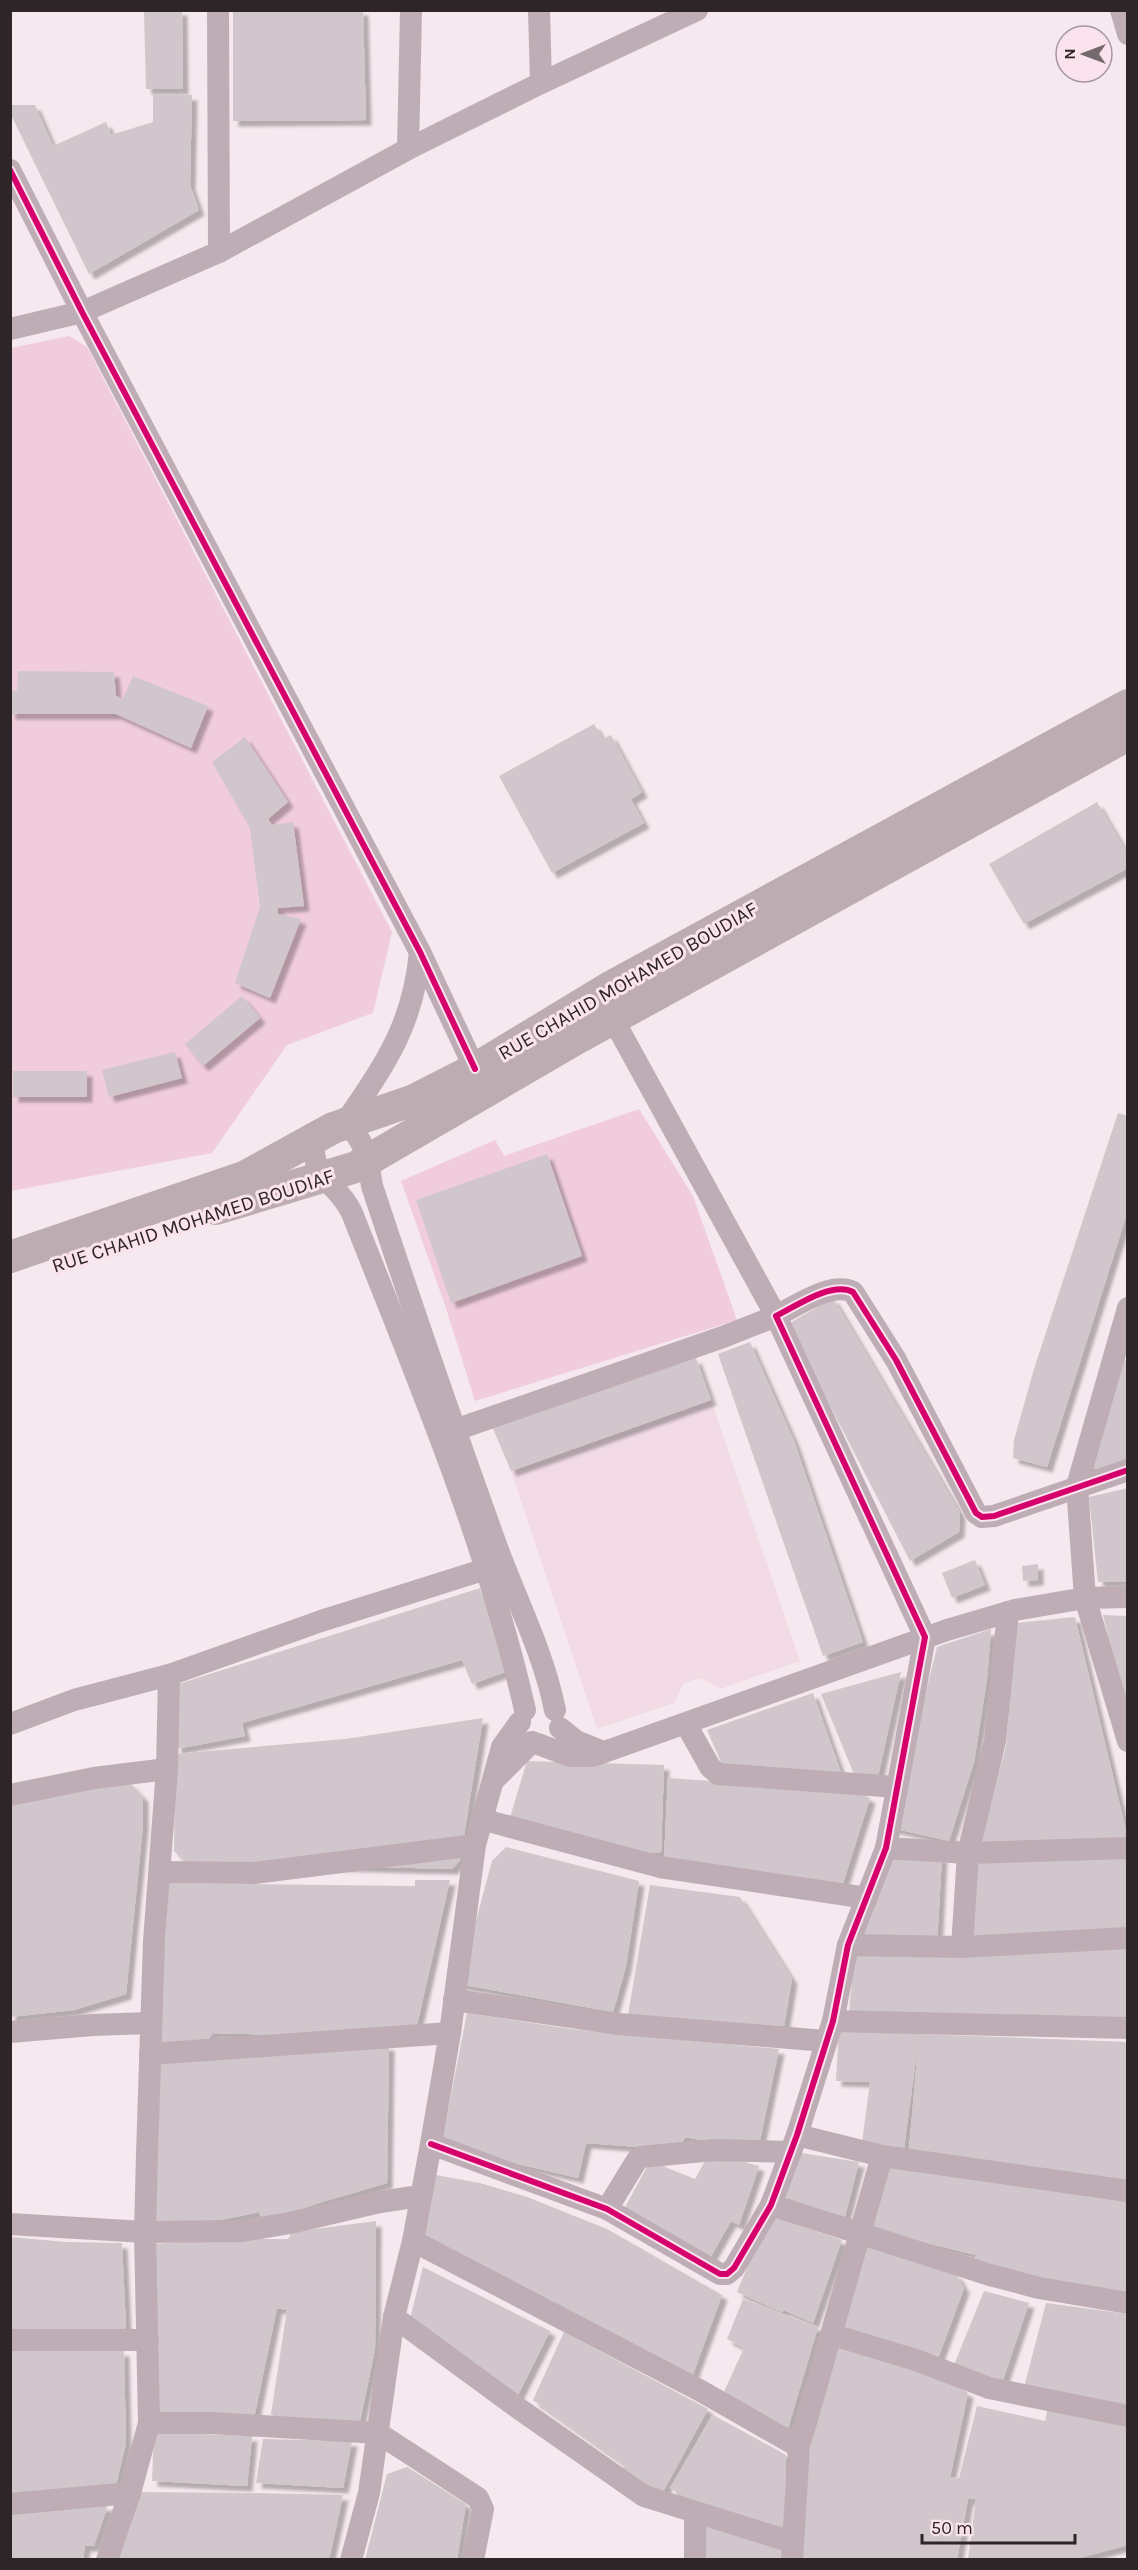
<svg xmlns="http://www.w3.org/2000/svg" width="1138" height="2570" viewBox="0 0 1138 2570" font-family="Karla,sans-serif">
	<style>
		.built { fill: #f2dbe5 }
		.green { fill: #f1ccdc }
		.building { fill: #d0c6cb; filter: url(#shadow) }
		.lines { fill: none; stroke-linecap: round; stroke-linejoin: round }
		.minor { stroke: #beadb5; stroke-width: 22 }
		.secondary { stroke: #beacb3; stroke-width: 32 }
		.cycleway-casing { stroke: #fae3ed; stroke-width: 10 }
		.cycleway { stroke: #d6006c; stroke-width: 6 }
		.labels { text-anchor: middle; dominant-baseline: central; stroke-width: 6; stroke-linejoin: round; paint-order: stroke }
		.street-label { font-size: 20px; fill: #2e2529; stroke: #fae3ed }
	</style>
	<defs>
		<filter id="shadow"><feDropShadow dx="5.5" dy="5.5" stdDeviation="1.5" flood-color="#0004"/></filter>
	</defs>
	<rect width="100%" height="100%" fill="#f5e8ee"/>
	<polygon class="built" points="711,1400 800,1661 720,1689 701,1678 684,1683 674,1703 597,1729 511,1471"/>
	<g class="green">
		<polygon points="69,336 87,347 392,932 373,1013 287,1045 212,1153 11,1191 11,348"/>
		<polygon points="639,1109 693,1196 737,1320 475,1401 445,1305 401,1181 495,1140 504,1156"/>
	</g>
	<g class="building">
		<polygon points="144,10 182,10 183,89 146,89"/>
		<polygon points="233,10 363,10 366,120 233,121"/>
		<polygon points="153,95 192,95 190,185 199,210 89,274 10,113 10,105 35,105 53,146 106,122 111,135 153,122"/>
		<polygon points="18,671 114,672 116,696 123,699 133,676 208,706 191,748 116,714 10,714 10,691 17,691"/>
		<polygon points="594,724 603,739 611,735 642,792 631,799 644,823 552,873 499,776"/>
		<polygon points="245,737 288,802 268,819 272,825 293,822 304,906 278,908 278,914 301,919 270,998 235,983 260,907 250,828 212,762"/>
		<polygon points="1097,802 1128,855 1128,868 1024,924 989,864"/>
		<polygon points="242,996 260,1018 203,1066 185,1044"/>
		<polygon points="175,1052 182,1078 109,1097 102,1070"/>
		<rect x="13" y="1071" width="74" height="26"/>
		<polygon points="1118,1113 1128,1116 1128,1210 1047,1467 1013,1458 1014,1440 1034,1369"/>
		<polygon points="547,1154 582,1256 451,1303 416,1200"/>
		<polygon points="833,1298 960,1513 959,1532 910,1561 788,1324"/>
		<polygon points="750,1342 794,1441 863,1642 823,1656 718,1354"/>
		<polygon points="696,1358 711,1400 511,1471 492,1426"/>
		<polygon points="1118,1358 1128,1361 1128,1460 1097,1469 1084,1467"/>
		<polygon points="1128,1488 1128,1581 1098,1582 1089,1497"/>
		<polygon points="975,1560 985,1585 952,1598 942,1573"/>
		<polygon points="1038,1564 1038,1580 1023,1581 1022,1566"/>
		<polygon points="480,1588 505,1672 472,1684 462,1660 242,1723 245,1736 176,1749 175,1685"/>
		<polygon points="1103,1615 1128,1616 1128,1714 1127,1714"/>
		<polygon points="1075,1617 1128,1839 980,1842 1006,1746 1016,1623"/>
		<polygon points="991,1629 987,1679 974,1762 949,1841 892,1828 937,1647"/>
		<polygon points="901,1672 877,1781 856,1779 821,1694"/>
		<polygon points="813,1693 843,1778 725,1771 707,1730"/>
		<polygon points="483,1718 460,1860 452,1869 185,1862 174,1851 175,1754 345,1739"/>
		<polygon points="527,1761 664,1765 661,1853 623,1852 508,1824"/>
		<polygon points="668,1778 855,1791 870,1798 843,1883 664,1860"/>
		<polygon points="129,1782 143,1797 143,1825 126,1994 74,2010 10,2017 10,1803"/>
		<polygon points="506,1847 639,1881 626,1966 613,2012 459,1984 492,1861"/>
		<polygon points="1128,1854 1128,1935 965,1943 974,1857"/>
		<polygon points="942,1856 937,1944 857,1942 883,1858"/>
		<polygon points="415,1880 450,1880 417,2025 278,2035 213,2033 206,2042 158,2042 169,1883 415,1886"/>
		<polygon points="650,1885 740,1897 792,1979 784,2026 628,2015"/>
		<polygon points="1128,1942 1128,2023 849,2012 855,1950"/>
		<polygon points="467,2013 571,2029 779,2049 758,2150 685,2137 679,2150 586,2143 578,2178 441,2146"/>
		<polygon points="839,2028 919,2034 1128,2042 1128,2187 909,2150 919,2036 904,2148 862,2143 870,2082 836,2081"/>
		<polygon points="389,2045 387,2183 322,2202 262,2222 259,2212 226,2219 154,2226 160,2061"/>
		<polygon points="710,2152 759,2166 739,2225 731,2221 710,2258 623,2211 650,2161 695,2179"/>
		<polygon points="801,2153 859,2162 844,2220 780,2195"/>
		<polygon points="885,2165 1128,2200 1128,2296 975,2264 976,2255 868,2229"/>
		<polygon points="436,2175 480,2183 527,2197 607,2229 722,2295 689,2385 422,2239"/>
		<polygon points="769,2215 842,2240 813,2323 784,2310 782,2312 737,2292"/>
		<polygon points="376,2221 375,2349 359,2426 284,2422 271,2414 287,2310 277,2308 254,2418 154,2411 153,2244 232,2239 288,2239 292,2232"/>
		<polygon points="10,2237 66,2242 122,2243 126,2327 122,2333 10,2331"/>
		<polygon points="861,2243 957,2275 964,2288 936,2364 838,2334"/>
		<polygon points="423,2267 550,2331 515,2401 410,2319"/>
		<polygon points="984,2291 1029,2303 1001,2386 952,2370"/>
		<polygon points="743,2299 818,2327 788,2428 757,2417 722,2396 744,2348 727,2339"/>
		<polygon points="1046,2303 1128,2314 1128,2411 1023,2391"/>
		<polygon points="564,2332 708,2409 663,2492 622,2470 625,2465 533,2400"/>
		<polygon points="833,2342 915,2362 968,2393 950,2477 959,2478 977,2406 1045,2421 1048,2407 1128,2419 1128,2545 1072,2560 968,2560 976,2499 968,2499 957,2560 799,2560 804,2480"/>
		<polygon points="10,2346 124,2351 126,2443 115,2489 10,2498"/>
		<polygon points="713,2415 786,2455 786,2535 696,2503 670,2488"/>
		<polygon points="154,2432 252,2436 247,2486 152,2481"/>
		<polygon points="263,2439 352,2441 343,2488 256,2483"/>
		<polygon points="407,2467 466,2504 457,2560 365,2560 387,2474"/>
		<polygon points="135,2492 255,2493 343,2495 329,2560 110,2560"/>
		<polygon points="108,2505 94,2546 85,2546 83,2560 10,2560 10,2511"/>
		<polygon points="698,2517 790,2548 790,2560 698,2560"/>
	</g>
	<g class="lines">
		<g class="minor">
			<polyline points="218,10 219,252"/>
			<polyline points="539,10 541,83"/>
			<polyline points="1121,10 1128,34"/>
			<polyline points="408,149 411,10"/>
			<polyline points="10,170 82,312 420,952 475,1069"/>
			<polyline points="10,329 82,312 219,252 408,149 541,83 697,10"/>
			<path d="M 420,952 C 413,1026 385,1064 345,1123 C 366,1140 368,1161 372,1186 C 411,1304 452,1422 494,1539 C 514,1596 543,1650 555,1710"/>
			<path d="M 313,1139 C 313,1183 336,1180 352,1213 C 416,1376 486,1539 525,1710"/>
			<polyline points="1128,1308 1077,1486 1085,1598 1128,1741"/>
			<polyline points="455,1430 723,1337 776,1316 613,1019"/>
			<polyline points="10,1724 74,1700 169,1675 321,1621 486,1569"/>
			<polyline points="686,1724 710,1767 718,1774 897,1787"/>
			<polyline points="560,1728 576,1741 603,1752"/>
			<polyline points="538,1744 570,1756 593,1756 947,1630 1015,1610 1085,1598 1128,1597"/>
			<polyline points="495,1779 532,1742"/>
			<polyline points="10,1795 94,1778 167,1769"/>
			<polyline points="481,1819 660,1867 867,1898"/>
			<polyline points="886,1848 968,1853 1128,1848"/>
			<polyline points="160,1872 254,1873 475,1845"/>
			<polyline points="848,1945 962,1947 1128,1938"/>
			<polyline points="962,1947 968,1853 995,1741 1008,1612"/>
			<polyline points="454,2000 619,2024 826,2041"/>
			<polyline points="833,2021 1128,2028"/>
			<polyline points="10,2032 93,2025 150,2023"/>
			<polyline points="150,2054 450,2033"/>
			<polyline points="797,2135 882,2156 1128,2191"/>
			<path d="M 431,2144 L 607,2209 L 720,2274 L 727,2274 L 734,2268 L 771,2205 L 797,2135 L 833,2021 L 848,1945 L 886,1848 L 925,1637 L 776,1316 C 796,1306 832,1281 853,1292 L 896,1360 L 976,1513 L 982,1517 L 994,1516 L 1128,1470"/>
			<polyline points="771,2205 990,2275 1039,2288 1128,2303"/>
			<polyline points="607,2209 637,2160 641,2157 714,2150 791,2152"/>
			<polyline points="10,2224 145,2232 242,2231 290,2223 380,2202 420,2196"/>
			<polyline points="413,2241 701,2391 799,2447"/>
			<polyline points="394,2317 518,2408 644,2496 792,2542"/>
			<polyline points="833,2335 916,2360 989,2388 1128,2416"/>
			<polyline points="10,2340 148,2340"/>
			<polyline points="149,2423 212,2423 378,2433 478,2498 483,2509 473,2560"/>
			<polyline points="10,2504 130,2493"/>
			<polyline points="695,2513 695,2560"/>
			<polyline points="107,2560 130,2493 149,2423 145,2232 147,2154 154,1941 167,1769 169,1675"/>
			<polyline points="351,2560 369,2493 394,2317 413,2241 431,2144 450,2033 475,1845 502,1747 520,1722"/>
			<polyline points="792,2560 799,2447 882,2156"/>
		</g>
		<g class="secondary">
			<polyline points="216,1209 356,1167 576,1039 1128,735"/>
			<polyline points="10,1257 244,1177 333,1128 414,1100 475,1069 612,986 1128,705"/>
		</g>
		<defs>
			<g id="cycleway">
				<polyline points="10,170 82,312 420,952 475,1069"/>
				<path d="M 431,2144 L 607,2209 L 720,2274 L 727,2274 L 734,2268 L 771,2205 L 797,2135 L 833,2021 L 848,1945 L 886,1848 L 925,1637 L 776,1316 C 796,1306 832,1281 853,1292 L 896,1360 L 976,1513 L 982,1517 L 994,1516 L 1128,1470"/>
			</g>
		</defs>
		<use href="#cycleway" class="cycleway-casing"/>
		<use href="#cycleway" class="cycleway"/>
	</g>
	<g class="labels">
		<g class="street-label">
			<text transform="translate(628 981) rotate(-30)">RUE CHAHID MOHAMED BOUDIAF</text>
			<text transform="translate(193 1221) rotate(-18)">RUE CHAHID MOHAMED BOUDIAF</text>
		</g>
	</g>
	<rect width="1138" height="2570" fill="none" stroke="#2e2529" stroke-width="24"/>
	<g transform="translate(1084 54) rotate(270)"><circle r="28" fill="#fae3ed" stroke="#a8979f" stroke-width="1.5"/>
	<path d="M0-4.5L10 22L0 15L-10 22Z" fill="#74696e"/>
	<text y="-9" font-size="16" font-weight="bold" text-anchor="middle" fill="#2e2529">N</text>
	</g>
	<path d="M922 2534v9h153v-9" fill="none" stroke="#2e2529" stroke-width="3"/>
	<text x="931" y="2534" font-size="18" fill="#2e2529" stroke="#fae3ed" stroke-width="4.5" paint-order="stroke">50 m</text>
</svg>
